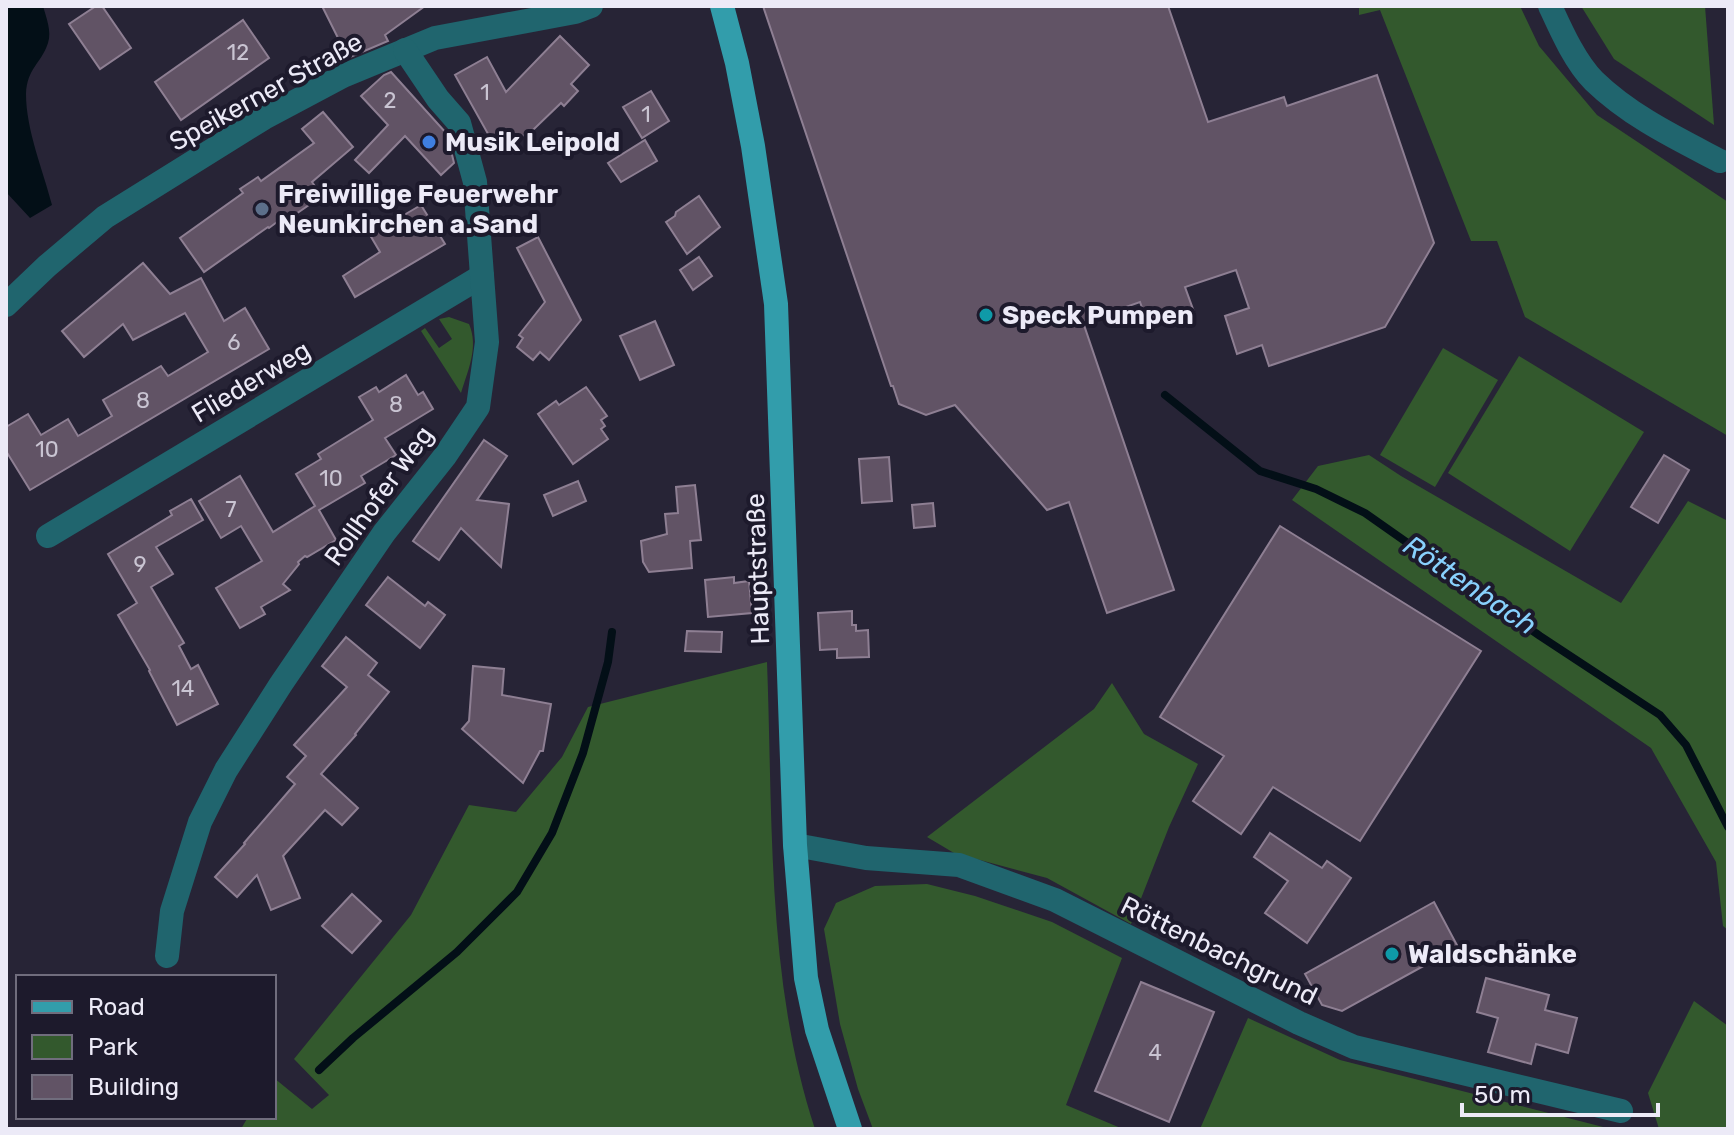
<svg xmlns="http://www.w3.org/2000/svg" width="1734" height="1135" viewBox="0 0 1734 1135" font-family="Rubik,sans-serif">
	<style>
		.green { fill: #33592d }
		.water { fill: #030f17 }
		.lines { fill: none; stroke-linecap: round; stroke-linejoin: round }
		.stream { stroke: #030f17; stroke-width: 8 }
		.building { fill: #615365; stroke: #8e7f93; stroke-width: 2 }
		.minor { stroke: #20656e; stroke-width: 24 }
		.major { stroke: #329dab; stroke-width: 24 }
		.shop-dot { fill: #3f7fe0; stroke: #1d1a2c; stroke-width: 3 }
		.service-dot { fill: #5c6f8a; stroke: #1d1a2c; stroke-width: 3 }
		.culture-dot { fill: #0f9aa8; stroke: #1d1a2c; stroke-width: 3 }
		.labels { text-anchor: middle; dominant-baseline: central; stroke-width: 8; stroke-linejoin: round; paint-order: stroke }
		.number-label { font-size: 22px; fill: #c9c4d2 }
		.street-label { font-size: 26px; fill: #eceaf7; stroke: #1d1a2c }
		.poi-label { font-size: 26px; font-weight: bold; fill: #eceaf7; stroke: #1d1a2c; text-anchor: start }
		.water-label { font-size: 28px; font-style: italic; fill: #88d1fd; stroke: #1d1a2c }
	</style>
	<rect width="100%" height="100%" fill="#272436"/>
	<g class="green">
		<polygon points="1359,6 1520,6 1539,46 1597,115 1728,202 1728,436 1525,317 1497,241 1471,241 1380,10 1359,15"/>
		<polygon points="1581,6 1705,6 1714,125 1614,59"/>
		<path d="M 449,317 L 469,324 C 479,347 468,370 461,393 L 421,331 L 425,328 L 439,348 L 452,339 L 439,319 Z"/>
		<polygon points="1443,348 1498,380 1435,487 1380,455"/>
		<polygon points="1519,356 1644,432 1570,551 1448,473"/>
		<polygon points="1369,455 1401,476 1621,603 1688,501 1728,521 1728,930 1723,926 1716,862 1651,748 1292,500 1318,466"/>
		<path d="M 767,662 C 773,817 766,981 815,1129 L 241,1129 L 248,1117 L 274,1117 L 274,1078 L 312,1109 L 329,1095 L 294,1059 L 411,915 L 469,805 L 516,812 L 562,757 L 588,707 Z"/>
		<polygon points="1112,683 1144,734 1198,764 1169,827 1131,924 1047,878 954,853 927,837 1094,709"/>
		<polygon points="927,884 975,896 1052,922 1122,958 1066,1105 1123,1129 873,1129 858,1089 840,1024 824,929 836,903 875,886"/>
		<polygon points="1694,1001 1728,1026 1728,1129 1659,1129 1648,1093"/>
		<polygon points="1248,1018 1340,1060 1611,1129 1200,1129"/>
	</g>
	<path class="water" d="M 6,6 L 43,6 C 46,17 52,31 48,43 C 41,64 27,68 26,94 C 26,130 43,170 52,205 L 30,218 L 6,192 Z"/>
	<g class="lines">
		<g class="stream">
			<polyline points="1165,395 1260,471 1316,489 1365,513 1540,636 1660,715 1686,745 1728,827"/>
			<polyline points="319,1070 353,1038 457,952 517,892 552,833 583,753 608,662 612,632"/>
		</g>
	</g>
	<g class="building">
		<polygon points="96,6 102,6 131,48 100,69 69,24"/>
		<polygon points="322,6 425,6 385,35 388,41 348,58"/>
		<polygon points="763,6 1168,6 1208,122 1284,97 1287,106 1377,75 1434,243 1385,327 1269,366 1262,345 1237,354 1225,316 1249,308 1236,270 1185,287 1194,312 1149,327 1140,302 1083,322 1174,590 1107,613 1069,502 1047,510 955,405 926,415 899,404 893,386 891,386"/>
		<polygon points="243,20 269,58 181,120 155,82"/>
		<polygon points="560,36 589,65 571,84 578,91 564,106 561,103 533,130 497,150 455,75 487,57 506,92"/>
		<polygon points="391,72 447,134 454,163 441,175 405,136 369,173 355,160 388,125 361,96 384,75"/>
		<polygon points="651,91 669,121 642,138 623,107"/>
		<polygon points="323,112 353,147 312,182 322,196 280,225 277,222 269,228 268,227 204,272 180,238 243,193 240,189 258,177 261,181 314,143 302,129"/>
		<polygon points="645,140 657,161 621,182 608,163"/>
		<polygon points="699,196 720,227 687,254 666,222 675,216 676,212"/>
		<polygon points="421,205 445,244 355,297 343,276 380,252 370,235"/>
		<polygon points="538,237 581,320 549,360 540,352 533,360 517,347 523,338 519,335 545,302 517,248"/>
		<polygon points="699,257 712,276 693,290 680,270"/>
		<polygon points="143,263 170,294 201,278 224,321 245,308 269,349 30,490 6,451 6,427 28,414 41,435 68,419 78,436 112,416 103,400 161,366 168,376 208,352 185,313 133,340 123,324 84,357 62,331"/>
		<polygon points="655,321 674,365 640,380 620,336"/>
		<polygon points="406,375 418,395 423,392 433,409 385,438 396,455 361,476 365,483 319,510 336,540 307,557 305,556 298,562 299,564 283,584 290,590 261,607 265,614 240,628 216,588 262,561 241,526 221,538 199,501 240,476 273,532 315,506 296,474 321,459 318,454 373,420 359,397 376,387 379,392"/>
		<polygon points="586,387 607,416 601,420 605,426 601,429 608,439 573,464 538,414 556,401 559,405"/>
		<polygon points="484,440 507,456 477,500 509,504 501,567 461,528 439,560 413,541"/>
		<polygon points="1664,455 1689,470 1658,523 1631,507"/>
		<polygon points="889,457 892,501 862,503 859,459"/>
		<polygon points="578,481 586,501 553,516 544,495"/>
		<polygon points="695,485 701,540 690,541 692,568 649,572 643,562 641,541 667,534 665,514 678,513 676,487"/>
		<polygon points="191,499 203,520 156,547 173,574 151,587 184,643 179,646 191,669 198,665 218,704 177,725 149,671 150,670 118,615 137,603 108,554 172,515 170,511"/>
		<polygon points="933,503 935,526 914,528 912,505"/>
		<polygon points="1280,526 1481,651 1360,841 1273,787 1241,834 1193,801 1224,756 1160,717"/>
		<polygon points="388,577 425,606 428,602 445,615 420,648 366,605"/>
		<polygon points="734,577 734,583 749,581 752,613 708,617 705,580"/>
		<polygon points="852,611 852,625 856,625 856,631 868,630 869,657 837,658 837,649 820,650 818,613"/>
		<polygon points="687,631 722,632 721,652 685,651"/>
		<polygon points="346,637 377,663 368,675 389,692 355,734 356,735 321,774 358,808 342,825 325,810 283,856 300,898 271,910 257,875 237,897 215,877 245,844 244,843 295,784 287,777 306,756 294,745 347,687 322,666"/>
		<polygon points="473,666 504,669 502,695 551,704 543,751 540,751 523,783 462,729 469,721"/>
		<polygon points="1270,833 1322,868 1327,861 1351,878 1307,943 1265,913 1288,881 1254,857"/>
		<polygon points="352,894 381,921 352,953 322,926"/>
		<polygon points="1434,902 1458,947 1342,1011 1322,1005 1305,974"/>
		<polygon points="1486,978 1549,995 1545,1010 1577,1018 1568,1053 1536,1044 1531,1064 1488,1052 1498,1018 1477,1012"/>
		<polygon points="1141,982 1214,1012 1169,1122 1095,1091"/>
	</g>
	<g class="lines">
		<g class="minor">
			<path d="M 1550,6 C 1561,30 1575,62 1594,81 C 1630,116 1676,138 1720,161"/>
			<polyline points="6,305 47,266 105,217 264,118 343,76 435,38 575,12 591,6"/>
			<polyline points="48,536 482,276"/>
			<polyline points="795,845 866,858 959,865 1055,900 1299,1023 1354,1047 1621,1111"/>
			<polyline points="167,956 172,911 200,822 226,770 281,684 384,533 445,456 478,407 487,342 475,182 459,123 438,99 405,50"/>
		</g>
		<polyline class="major" points="722,6 737,63 753,146 776,304 795,845 806,978 817,1030 850,1129"/>
	</g>
	<circle class="shop-dot" cx="429" cy="142" r="8"/>
	<circle class="service-dot" cx="262" cy="209" r="8"/>
	<g class="culture-dot">
		<circle cx="986" cy="315" r="8"/>
		<circle cx="1392" cy="954" r="8"/>
	</g>
	<g class="labels">
		<g class="number-label">
			<text x="238" y="52">12</text>
			<text x="485" y="92">1</text>
			<text x="390" y="100">2</text>
			<text x="646" y="114">1</text>
			<text x="234" y="342">6</text>
			<text x="143" y="400">8</text>
			<text x="396" y="404">8</text>
			<text x="47" y="449">10</text>
			<text x="331" y="478">10</text>
			<text x="231" y="509">7</text>
			<text x="140" y="564">9</text>
			<text x="183" y="688">14</text>
			<text x="1155" y="1052">4</text>
		</g>
		<g class="street-label">
			<text transform="translate(266 92) rotate(-29)">Speikerner Straße</text>
			<text transform="translate(251 382) rotate(-31)">Fliederweg</text>
			<text transform="translate(379 496) rotate(-54)">Rollhofer Weg</text>
			<text transform="translate(758 569) rotate(-92)">Hauptstraße</text>
			<text transform="translate(1219 951) rotate(26)">Röttenbachgrund</text>
		</g>
		<g class="poi-label">
			<text x="445" y="142">Musik Leipold</text>
			<text x="278" y="194">Freiwillige Feuerwehr<tspan x="278" dy="30">Neunkirchen a.Sand</tspan></text>
			<text x="1002" y="315">Speck Pumpen</text>
			<text x="1408" y="954">Waldschänke</text>
		</g>
		<g class="water-label">
			<text transform="translate(1470 585) rotate(34)">Röttenbach</text>
		</g>
	</g>
	<rect width="1734" height="1135" fill="none" stroke="#eceaf7" stroke-width="16"/>
	<rect x="16" y="975" width="260" height="144" fill="#1d1a2c" stroke="#706d7d" stroke-width="2"/>
	<rect x="32" y="1001" width="40" height="12" fill="#329dab" stroke="#706d7d" stroke-width="2"/>
	<text x="88" y="1015" font-size="24" fill="#eceaf7">Road</text>
	<rect x="32" y="1035" width="40" height="24" fill="#33592d" stroke="#706d7d" stroke-width="2"/>
	<text x="88" y="1055" font-size="24" fill="#eceaf7">Park</text>
	<rect x="32" y="1075" width="40" height="24" fill="#615365" stroke="#706d7d" stroke-width="2"/>
	<text x="88" y="1095" font-size="24" fill="#eceaf7">Building</text>
	<path d="M1462 1103v12h196v-12" fill="none" stroke="#eceaf7" stroke-width="4"/>
	<text x="1474" y="1103" font-size="24" fill="#eceaf7" stroke="#1d1a2c" stroke-width="6" paint-order="stroke">50 m</text>
</svg>
